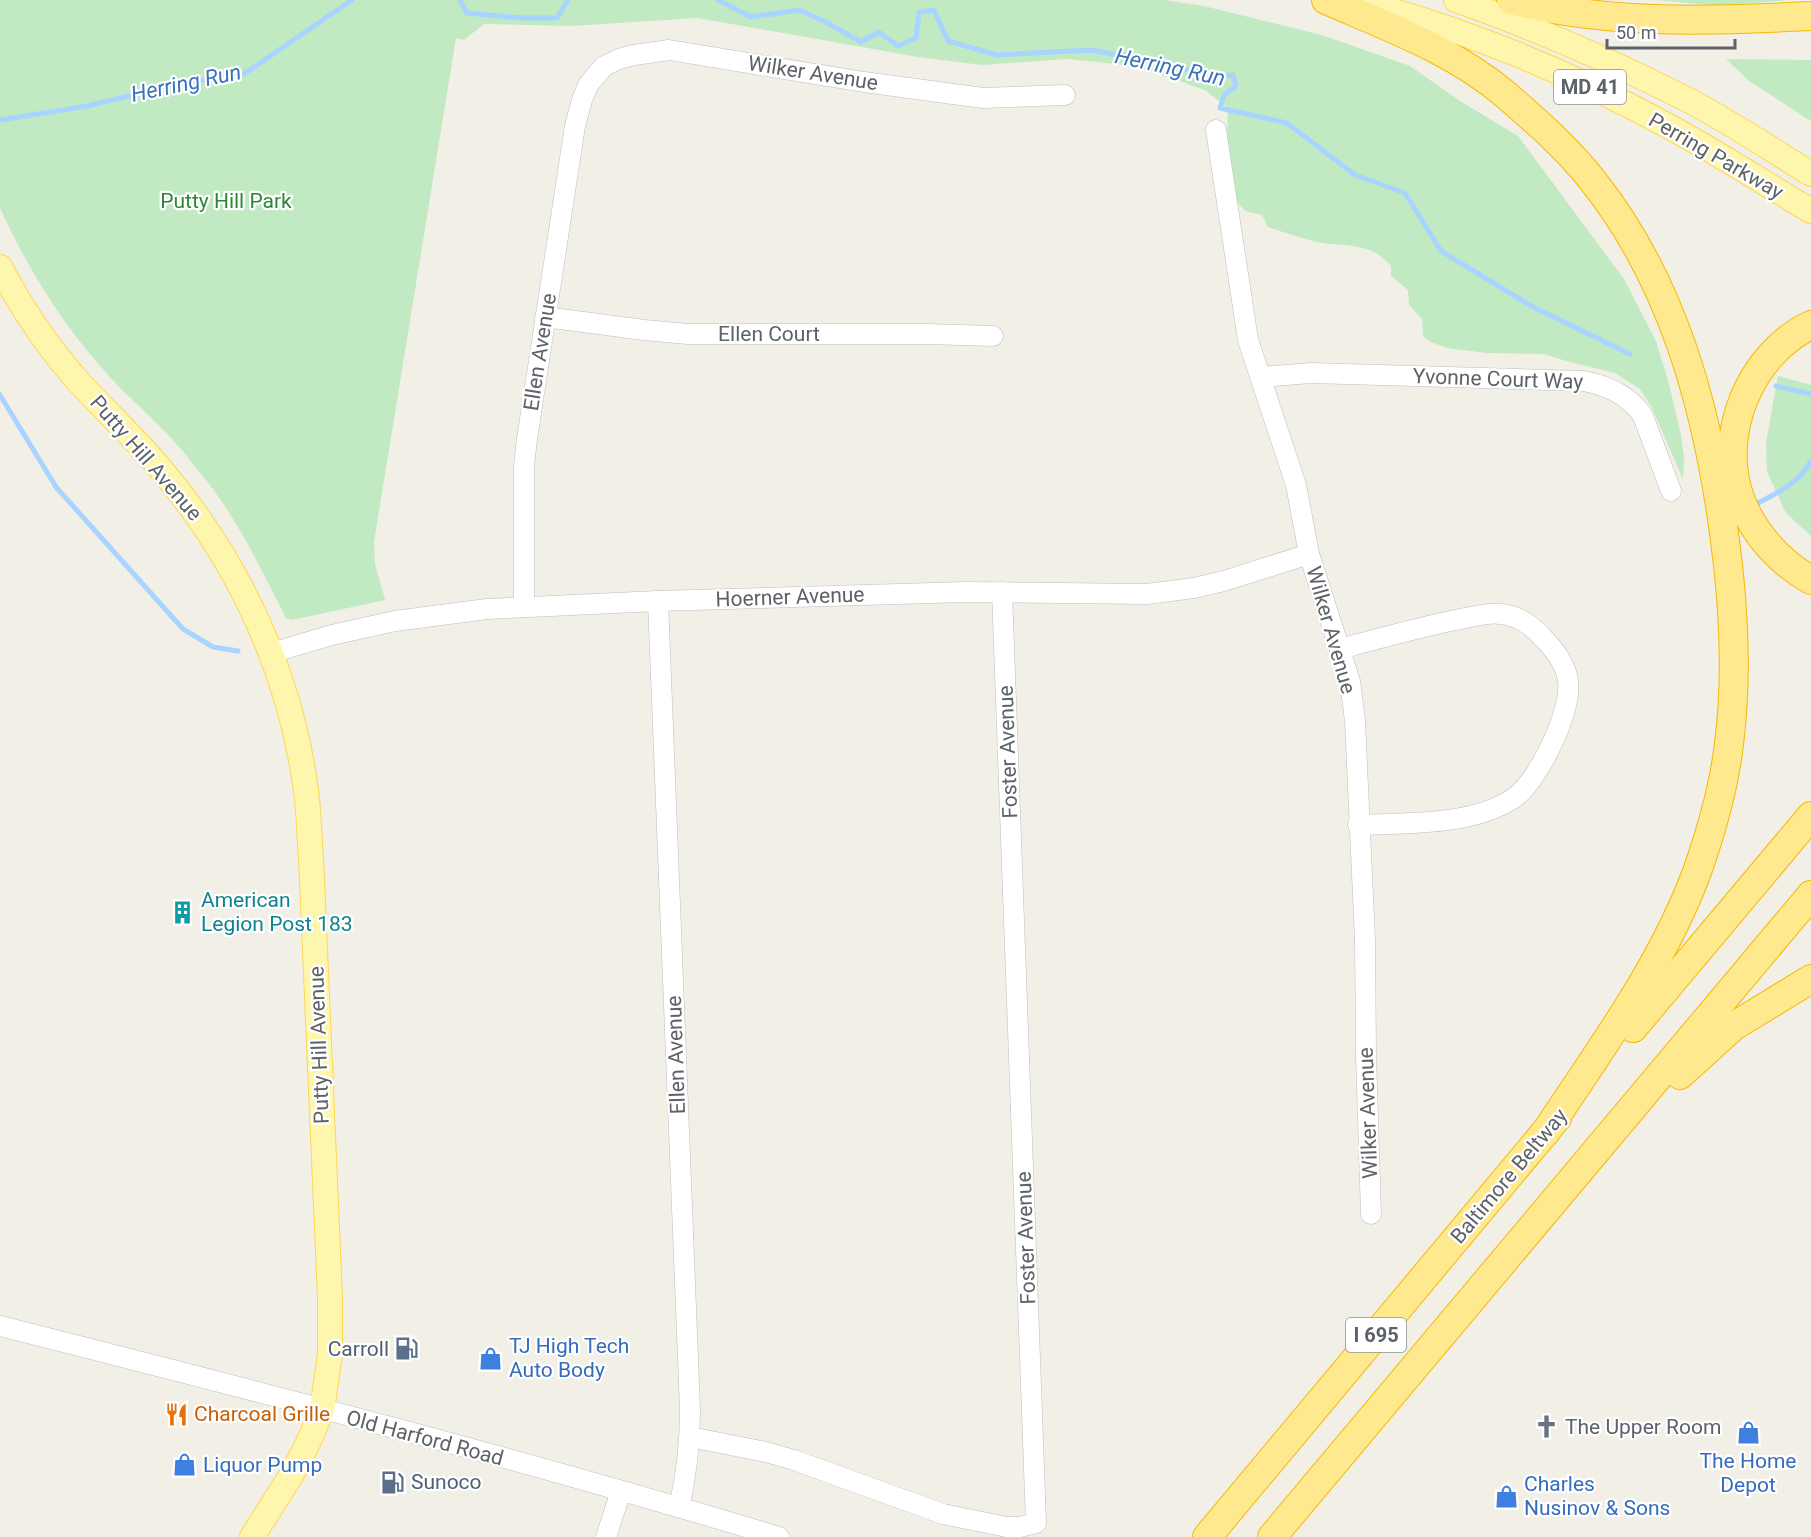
<svg xmlns="http://www.w3.org/2000/svg" width="1811" height="1537" viewBox="0 0 1811 1537" font-family="Roboto,sans-serif">
	<style>
		.green { fill: #c1eac3 }
		.lines { fill: none; stroke-linecap: round; stroke-linejoin: round }
		.stream { stroke: #a8d4ff; stroke-width: 5 }
		.minor-casing { stroke: #bbbec3; stroke-width: 21 }
		.major-casing { stroke: #fed752; stroke-width: 26 }
		.highway-casing { stroke: #f7b800; stroke-width: 30 }
		.minor { stroke: #fff; stroke-width: 20 }
		.major { stroke: #fff6ad; stroke-width: 24 }
		.highway { stroke: #ffe98f; stroke-width: 28 }
		.labels { text-anchor: middle; dominant-baseline: central; stroke-width: 4.5; stroke-linejoin: round; paint-order: stroke }
		.shield { fill: #fff; stroke: #8e9195; stroke-width: 1.5 }
		.shield-label { font-size: 20px; font-weight: bold; fill: #5d6268 }
		.street-label { font-size: 21px; fill: #5d6268; stroke: #fff }
		.park-label { font-size: 21px; fill: #2e8737; stroke: #fff }
		.culture-label { font-size: 21px; fill: #0d838f; stroke: #fff; text-anchor: start }
		.shop-label { font-size: 21px; fill: #366cbe; stroke: #fff; text-anchor: start }
		.service-label { font-size: 21px; fill: #4e5e75; stroke: #fff; text-anchor: end }
		.food-label { font-size: 21px; fill: #c56008; stroke: #fff; text-anchor: start }
		.worship-label { font-size: 21px; fill: #5b616d; stroke: #fff; text-anchor: start }
		.water-label { font-size: 22px; font-style: italic; fill: #3a72bc; stroke: #fff }
	</style>
	<rect width="100%" height="100%" fill="#f1efe6"/>
	<g class="green">
		<path d="M 0,0 L 1164,0 L 1204,6 L 1322,35 L 1410,66 L 1460,101 L 1518,136 L 1624,279 L 1656,341 L 1669,384 L 1681,435 L 1684,458 L 1683,479 L 1652,408 L 1640,389 L 1615,373 L 1566,361 L 1544,354 L 1487,353 L 1447,348 L 1431,342 L 1423,336 L 1422,319 L 1409,305 L 1408,290 L 1391,276 L 1391,266 C 1369,240 1343,248 1313,241 C 1298,237 1283,232 1268,227 L 1262,215 L 1245,211 L 1232,195 L 1227,140 L 1228,108 L 1205,90 L 1135,66 L 1068,59 L 982,65 L 918,57 L 698,18 L 571,26 L 484,24 L 464,40 L 456,38 L 374,542 L 375,564 L 385,600 L 292,620 L 286,618 C 262,571 239,522 206,480 C 195,467 185,453 174,441 C 153,418 130,399 109,376 C 64,327 27,268 0,208 Z"/>
		<polygon points="1656,0 1790,0 1720,6"/>
		<polygon points="1726,59 1811,60 1811,119 1809,120 1748,80"/>
		<polygon points="1778,376 1811,385 1811,536 1786,513 1767,472 1766,443"/>
	</g>
	<g class="lines">
		<g class="stream">
			<polyline points="460,0 467,13 522,18 557,18 568,0"/>
			<polyline points="718,0 751,17 799,10 824,21 861,42 879,32 898,46 916,38 919,12 934,10 948,41 997,55 1091,50 1162,63 1216,77 1233,75 1236,86 1224,95 1220,108 1287,123 1355,175 1405,193 1441,251 1533,307 1630,354"/>
			<polyline points="0,120 87,106 174,85 244,74 352,0"/>
			<polyline points="1776,386 1811,394"/>
			<polyline points="0,395 56,487 183,629 213,647 238,651"/>
			<path d="M 1756,504 C 1778,493 1799,483 1811,461"/>
		</g>
		<defs>
			<g id="minor">
				<polyline points="1216,130 1248,340 1296,485 1309,554 1350,681 1355,721 1365,940 1366,1056 1371,1214"/>
				<polyline points="545,317 644,330 688,334 927,334 993,336"/>
				<path d="M 1261,377 L 1311,373 L 1584,381 C 1608,386 1629,395 1643,416 L 1671,491"/>
				<path d="M 658,601 L 690,1409 C 690,1443 687,1474 679,1507"/>
				<polyline points="524,607 524,466 527,439 575,126 582,100 588,85 604,66 619,59 634,55 669,50 864,82 983,98 1065,95"/>
				<path d="M 1340,649 C 1380,638 1420,627 1460,619 C 1473,617 1487,612 1501,614 C 1519,616 1531,625 1543,638 C 1555,650 1566,664 1568,681 C 1572,711 1539,780 1514,798 C 1472,826 1407,823 1358,825"/>
				<polyline points="271,653 332,635 395,621 487,609 658,601 966,592 1147,594 1194,588 1224,581 1309,554"/>
				<path d="M 0,1326 C 261,1392 521,1459 779,1537"/>
				<polyline points="690,1437 766,1452 794,1460 943,1514 1007,1527 1020,1527 1036,1523 1002,592"/>
				<polyline points="606,1537 621,1491"/>
			</g>
			<g id="major">
				<path d="M 1352,0 C 1459,26 1573,74 1670,127 C 1718,153 1764,183 1811,211"/>
				<path d="M 1456,0 C 1533,27 1609,60 1682,97 C 1726,119 1769,148 1811,174"/>
				<path d="M 0,267 C 21,307 47,346 77,380 C 105,411 137,440 164,473 C 238,561 289,670 305,784 C 309,808 309,833 311,857 L 330,1298 L 330,1354 L 322,1410 L 309,1441 L 292,1474 L 252,1537"/>
			</g>
			<g id="highway">
				<path d="M 1326,0 C 1388,27 1453,50 1506,95 C 1536,121 1568,149 1593,181 C 1673,282 1707,407 1724,533 C 1734,604 1738,673 1729,744 C 1724,786 1712,829 1698,869 C 1663,965 1601,1048 1545,1133"/>
				<path d="M 1511,0 C 1608,25 1712,21 1811,16"/>
				<path d="M 1811,325 C 1750,354 1717,434 1740,498 C 1753,533 1779,562 1811,580"/>
				<polyline points="1633,1028 1811,816"/>
				<polyline points="1680,1075 1734,1026 1811,979"/>
				<polyline points="1207,1537 1557,1118"/>
				<polyline points="1272,1537 1811,895"/>
			</g>
		</defs>
		<use href="#minor" class="minor-casing"/>
		<use href="#major" class="major-casing"/>
		<use href="#highway" class="highway-casing"/>
		<use href="#minor" class="minor"/>
		<use href="#major" class="major"/>
		<use href="#highway" class="highway"/>
	</g>
	<defs>
		<symbol id="building-bare" viewBox="-9 -9 18 18"><path d="M-4-6H4V6H1V3H-1V6H-4ZM-2.5-4.3h1.7v1.8h-1.7ZM.8-4.3h1.7v1.8H.8ZM-2.5-1h1.7V.8h-1.7ZM.8-1h1.7V.8H.8Z" fill="#0f9aa8" stroke="#fff" stroke-width="2.5" paint-order="stroke"/></symbol>
		<symbol id="fuel-bare" viewBox="-9 -9 18 18"><path d="M-5.5-6h7V0h2V4h1.3V-2.5L3-4.5l.8-.8L6-3V5H2.5V1h-1V6h-7ZM-4.2-4.7v3.2H.2V-4.7Z" fill="#5c6f8a" stroke="#fff" stroke-width="2.5" paint-order="stroke"/></symbol>
		<symbol id="shop-bare" viewBox="-9 -9 18 18"><path d="M-5-2.5h2.3a2.7 3.5 0 0 1 5.4 0H5L5.5 6h-11ZM-1.5-2.5h3a1.5 2.3 0 0 0-3 0Z" fill="#3f7fe0" stroke="#fff" stroke-width="2.5" paint-order="stroke"/></symbol>
		<symbol id="restaurant-bare" viewBox="-9 -9 18 18"><path d="M-5-6h1v4h1v-4h1v4h1v-4h1v5L-1.5 .5V6h-2V.5L-5-1ZM5-6V6H3V1.5H1.5Q1.5-4 5-6Z" fill="#e8710a" stroke="#fff" stroke-width="2.5" paint-order="stroke"/></symbol>
		<symbol id="church-bare" viewBox="-9 -9 18 18"><path d="M-1.2-6h2.4v3.5h3.3v2.4h-3.3V6h-2.4V-.1h-3.3v-2.4h3.3Z" fill="#6b7280" stroke="#fff" stroke-width="2.5" paint-order="stroke"/></symbol>
	</defs>
	<g fill-rule="evenodd">
		<use href="#building-bare" x="166" y="896" width="33" height="33"/>
		<use href="#fuel-bare" x="390" y="1332" width="33" height="33"/>
		<use href="#shop-bare" x="474" y="1342" width="33" height="33"/>
		<use href="#restaurant-bare" x="160" y="1398" width="33" height="33"/>
		<use href="#church-bare" x="1530" y="1410" width="33" height="33"/>
		<use href="#shop-bare" x="1732" y="1416" width="33" height="33"/>
		<use href="#shop-bare" x="168" y="1448" width="33" height="33"/>
		<use href="#fuel-bare" x="376" y="1466" width="33" height="33"/>
		<use href="#shop-bare" x="1490" y="1480" width="33" height="33"/>
	</g>
	<g class="labels">
		<g class="shield">
			<rect x="1554" y="70" width="72" height="34" rx="4.5"/>
			<rect x="1346" y="1318" width="60" height="34" rx="4.5"/>
		</g>
		<g class="shield-label">
			<text x="1590" y="87">MD 41</text>
			<text x="1376" y="1335">I 695</text>
		</g>
		<g class="street-label">
			<text transform="translate(813 73) rotate(9)">Wilker Avenue</text>
			<text transform="translate(1716 156) rotate(30)">Perring Parkway</text>
			<text x="769" y="334">Ellen Court</text>
			<text transform="translate(540 352) rotate(-81)">Ellen Avenue</text>
			<text transform="translate(1498 379) rotate(2)">Yvonne Court Way</text>
			<text transform="translate(146 458) rotate(49)">Putty Hill Avenue</text>
			<text transform="translate(790 597) rotate(-2)">Hoerner Avenue</text>
			<text transform="translate(1331 630) rotate(74)">Wilker Avenue</text>
			<text transform="translate(1008 752) rotate(-92)">Foster Avenue</text>
			<text transform="translate(319 1045) rotate(-92)">Putty Hill Avenue</text>
			<text transform="translate(676 1055) rotate(-92)">Ellen Avenue</text>
			<text transform="translate(1368 1113) rotate(-92)">Wilker Avenue</text>
			<text transform="translate(1509 1176) rotate(-50)">Baltimore Beltway</text>
			<text transform="translate(1026 1238) rotate(-92)">Foster Avenue</text>
			<text transform="translate(425 1438) rotate(15)">Old Harford Road</text>
		</g>
		<g class="park-label">
			<text x="226" y="201">Putty Hill Park</text>
		</g>
		<g class="culture-label">
			<text x="201" y="900">American<tspan x="201" dy="24">Legion Post 183</tspan></text>
		</g>
		<g class="shop-label">
			<text x="509" y="1346">TJ High Tech<tspan x="509" dy="24">Auto Body</tspan></text>
			<text x="1748" y="1461" text-anchor="middle">The Home<tspan x="1748" dy="24">Depot</tspan></text>
			<text x="203" y="1465">Liquor Pump</text>
			<text x="1524" y="1484">Charles<tspan x="1524" dy="24">Nusinov &amp; Sons</tspan></text>
		</g>
		<g class="service-label">
			<text x="389" y="1349">Carroll</text>
			<text x="411" y="1482" text-anchor="start">Sunoco</text>
		</g>
		<g class="food-label">
			<text x="194" y="1414">Charcoal Grille</text>
		</g>
		<g class="worship-label">
			<text x="1565" y="1427">The Upper Room</text>
		</g>
		<g class="water-label">
			<text transform="translate(1170 67) rotate(12)">Herring Run</text>
			<text transform="translate(186 83) rotate(-12)">Herring Run</text>
		</g>
	</g>
	<path d="M1607 39v9h128v-9" fill="none" stroke="#5d6268" stroke-width="3"/>
	<text x="1616" y="39" font-size="18" fill="#5d6268" stroke="#ffffff" stroke-width="4.5" paint-order="stroke">50 m</text>
</svg>
